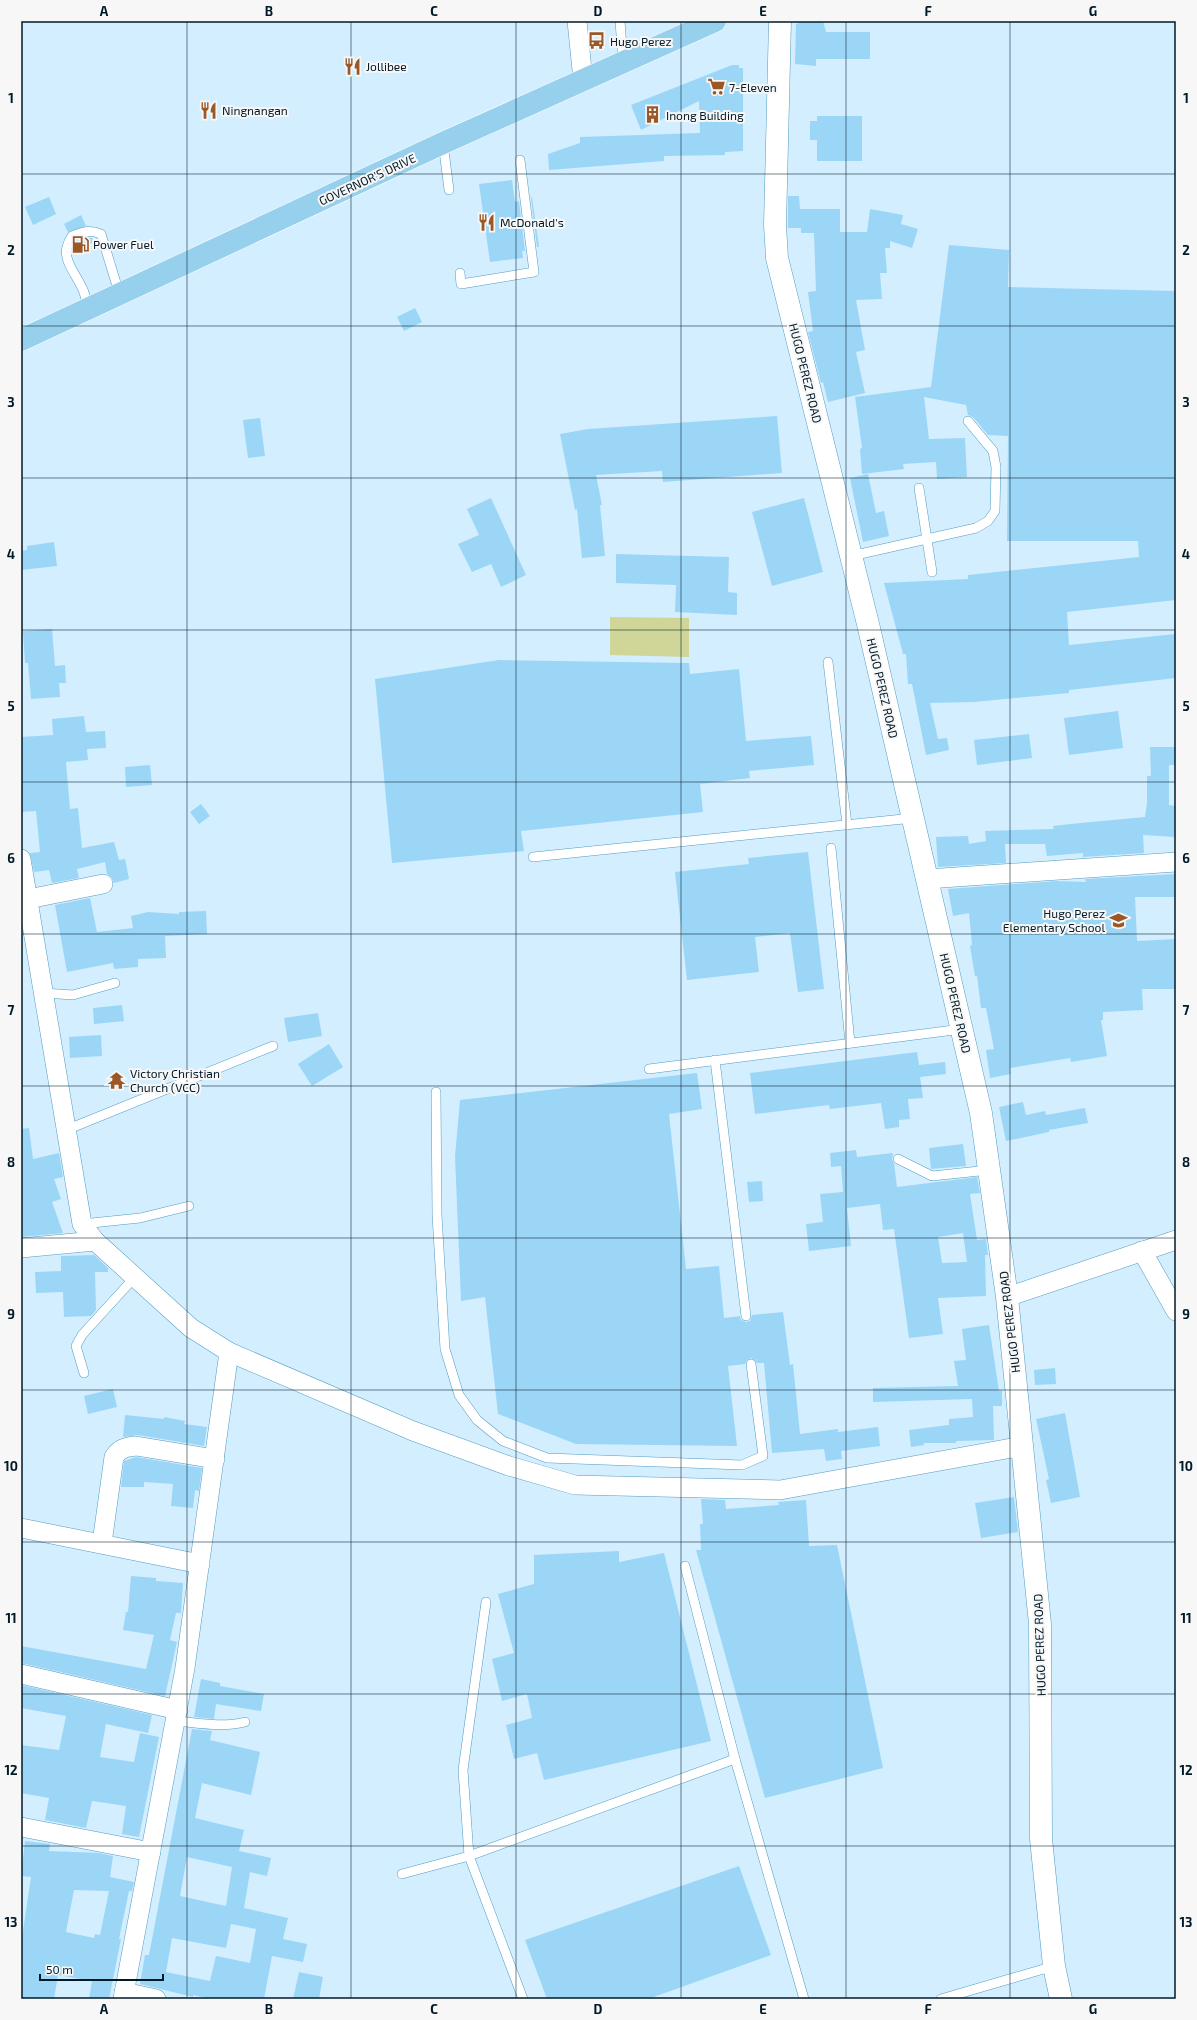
<svg xmlns="http://www.w3.org/2000/svg" width="1197" height="2020" viewBox="0 0 1197 2020" font-family="'Exo 2',sans-serif">
	<style>
		.green { fill: #cfd698 }
		.building { fill: #9bd6f7; fill-rule: evenodd }
		.lines { fill: none; stroke-linecap: round; stroke-linejoin: round }
		.service-casing { stroke: #549cc1; stroke-width: 10 }
		.minor-casing { stroke: #549cc1; stroke-width: 20 }
		.tertiary-casing { stroke: #549cc1; stroke-width: 23 }
		.primary-casing { stroke: #fff; stroke-width: 23 }
		.service { stroke: #fff; stroke-width: 9 }
		.minor { stroke: #fff; stroke-width: 19 }
		.tertiary { stroke: #fff; stroke-width: 22 }
		.primary { stroke: #97d0ed; stroke-width: 22 }
		.grid { fill: none; stroke: #001a28; stroke-width: 1; stroke-opacity: 0.55 }
		.labels { text-anchor: middle; dominant-baseline: central; stroke-width: 4; stroke-linejoin: round; paint-order: stroke }
		.poi-label { font-size: 12px; fill: #001a28; stroke: #f7f7f7; text-anchor: start }
		.street-label { font-size: 12px; fill: #001a28; stroke: #f7f7f7 }
		.neatline { fill: none; stroke: #001a28; stroke-width: 1.5 }
		.grid-label { font-size: 13px; text-anchor: middle; font-weight: bold; fill: #001a28 }
	</style>
	<rect width="100%" height="100%" fill="#d3eeff"/>
	<polygon class="green" points="610,617 689,618 689,657 610,655"/>
	<g class="building">
		<polygon points="805,21 823,21 826,32 870,32 870,59 816,59 816,66 795,64 796,24"/>
		<polygon points="732,65 739,65 739,68 743,68 743,151 725,152 725,155 664,156 664,161 549,170 548,154 580,143 580,137 700,133 699,101 641,130 631,105"/>
		<polygon points="817,116 862,116 862,161 817,161 817,140 810,140 810,121 817,121"/>
		<polygon points="512,180 515,202 519,201 525,251 522,251 523,258 490,262 479,184"/>
		<polygon points="788,196 799,196 800,209 840,209 840,232 867,232 870,209 903,215 901,224 918,229 912,248 890,241 890,248 885,248 887,273 880,273 882,299 856,300 865,350 856,352 865,393 828,402 823,382 821,383 808,332 813,331 808,292 816,291 814,233 801,233 801,228 788,228"/>
		<polygon points="49,197 56,214 33,225 25,207"/>
		<polygon points="532,197 539,247 537,247 531,198"/>
		<polygon points="81,215 86,226 68,232 64,224"/>
		<polygon points="85,238 92,238 94,242 76,250 74,245 76,241"/>
		<polygon points="949,245 1009,250 1008,287 1176,291 1176,600 1067,612 1069,645 1176,634 1176,678 1069,690 1069,693 974,702 930,703 938,739 947,738 949,750 926,755 912,684 908,684 906,654 903,654 884,583 968,579 968,575 1139,557 1138,541 1007,541 1008,436 988,435 973,417 968,415 966,405 924,397 929,439 965,438 967,477 937,479 936,462 903,464 904,469 862,474 860,449 862,448 855,397 931,387"/>
		<polygon points="415,308 422,322 404,331 397,317"/>
		<polygon points="777,416 782,473 663,482 662,471 596,475 602,505 600,505 605,556 582,558 577,509 575,510 560,434 588,429"/>
		<polygon points="260,418 265,456 248,458 243,420"/>
		<polygon points="868,474 876,513 884,511 889,536 863,542 850,478"/>
		<polygon points="491,498 526,575 501,587 491,564 472,572 458,544 479,535 467,509"/>
		<polygon points="804,498 823,572 772,586 752,512"/>
		<polygon points="54,542 57,566 21,570 21,551 27,550 27,546"/>
		<polygon points="616,554 729,557 728,592 737,593 737,615 675,612 676,585 616,583"/>
		<polygon points="52,629 55,666 65,665 66,683 59,683 60,697 31,699 28,663 25,663 23,631"/>
		<polygon points="499,660 689,663 690,674 739,669 746,741 811,736 814,765 749,771 750,778 700,784 703,812 521,831 524,851 392,863 375,679"/>
		<polygon points="1118,711 1123,748 1069,755 1064,718"/>
		<polygon points="84,716 86,732 105,731 106,748 87,749 88,760 66,762 70,809 78,808 82,848 114,842 119,860 125,859 129,879 114,883 111,877 107,874 105,862 77,869 79,878 52,883 49,870 34,872 30,853 40,852 36,811 21,812 21,737 53,735 52,719"/>
		<polygon points="1029,734 1032,758 977,765 974,740"/>
		<polygon points="1150,747 1176,747 1176,765 1169,765 1169,805 1176,806 1174,837 1143,835 1144,853 1083,857 1083,853 1047,856 1045,844 1005,844 1006,863 938,867 936,837 968,836 969,844 986,841 985,831 1054,829 1053,826 1080,823 1145,817 1147,803 1147,776 1151,776"/>
		<polygon points="150,765 152,785 126,787 125,767"/>
		<polygon points="201,804 210,816 199,824 190,812"/>
		<polygon points="808,852 824,989 798,992 790,933 755,937 759,972 687,980 675,872 749,864 748,858"/>
		<polygon points="1176,874 1176,897 1135,897 1137,941 1176,939 1176,989 1142,989 1143,1010 1103,1012 1103,1020 1101,1020 1107,1056 1071,1062 1070,1058 1010,1068 1011,1074 990,1078 986,1050 994,1049 986,1008 981,1008 977,976 975,976 970,946 972,945 969,913 953,916 948,889 1057,881 1086,882 1085,879"/>
		<polygon points="90,898 97,932 133,928 131,916 148,912 179,914 179,912 206,911 207,934 165,936 166,958 138,959 138,967 114,969 113,963 67,972 55,905"/>
		<polygon points="122,1005 124,1021 94,1024 93,1008"/>
		<polygon points="318,1013 322,1036 288,1042 284,1018"/>
		<polygon points="101,1035 102,1056 70,1058 69,1037"/>
		<polygon points="329,1044 343,1067 312,1086 298,1064"/>
		<polygon points="917,1052 919,1065 945,1062 946,1074 920,1077 923,1098 908,1099 910,1119 899,1120 899,1127 885,1129 881,1103 830,1109 829,1105 755,1114 750,1073"/>
		<polygon points="697,1073 702,1109 669,1114 686,1269 719,1266 724,1318 740,1316 741,1320 746,1322 750,1321 752,1315 783,1312 790,1365 793,1364 800,1434 838,1429 838,1432 878,1427 880,1446 841,1451 842,1459 826,1461 824,1449 772,1453 764,1363 757,1363 755,1360 751,1358 747,1360 745,1364 728,1366 737,1446 576,1444 498,1414 485,1297 461,1301 455,1156 460,1100"/>
		<polygon points="1023,1102 1026,1115 1045,1111 1046,1115 1085,1108 1088,1123 1049,1130 1049,1132 1006,1141 999,1107"/>
		<polygon points="29,1128 33,1159 59,1153 63,1177 54,1179 61,1199 52,1202 63,1233 21,1237 21,1129"/>
		<polygon points="963,1144 966,1166 931,1169 929,1148"/>
		<path d="M 856,1150 L 857,1157 L 893,1153 L 892,1160 L 894,1163 L 897,1187 L 977,1177 L 980,1193 L 970,1194 L 977,1240 L 986,1239 L 988,1255 L 985,1255 L 986,1296 L 938,1298 L 943,1334 L 909,1338 L 894,1229 L 883,1230 L 880,1204 L 847,1208 L 851,1246 L 809,1251 L 806,1224 L 823,1222 L 820,1194 L 843,1192 L 841,1166 L 831,1167 L 830,1153 ZM 963,1233 L 967,1262 L 942,1263 L 938,1237 Z"/>
		<polygon points="762,1181 763,1201 749,1202 747,1182"/>
		<polygon points="94,1255 108,1268 108,1272 95,1272 96,1310 91,1316 64,1317 63,1292 36,1293 35,1272 61,1271 61,1256"/>
		<polygon points="989,1325 999,1391 1002,1391 1002,1406 993,1406 994,1440 956,1441 956,1443 924,1443 924,1445 911,1447 909,1430 949,1425 949,1419 973,1417 972,1399 873,1402 873,1388 958,1386 954,1361 966,1360 962,1329"/>
		<polygon points="1055,1368 1056,1384 1035,1385 1034,1370"/>
		<polygon points="113,1389 117,1407 88,1414 84,1396"/>
		<polygon points="1065,1413 1080,1497 1051,1503 1046,1480 1049,1479 1036,1419"/>
		<polygon points="125,1415 164,1419 164,1417 185,1421 184,1424 207,1427 204,1446 138,1435 123,1437"/>
		<polygon points="136,1457 202,1468 199,1491 195,1490 193,1508 171,1506 173,1484 144,1482 144,1487 121,1487 124,1461"/>
		<polygon points="1014,1497 1018,1532 981,1538 975,1503"/>
		<polygon points="701,1499 725,1500 726,1509 779,1505 778,1502 806,1500 809,1546 837,1545 883,1768 765,1798 696,1550 701,1550 700,1524 703,1524"/>
		<polygon points="619,1551 619,1562 664,1553 711,1741 544,1780 537,1753 514,1759 506,1725 532,1718 527,1694 502,1701 492,1659 514,1653 498,1594 534,1584 534,1555"/>
		<polygon points="131,1576 156,1578 156,1581 183,1583 181,1613 176,1613 170,1640 177,1642 165,1696 21,1663 21,1646 146,1669 154,1635 123,1630 126,1612 128,1612"/>
		<polygon points="201,1679 220,1683 220,1686 264,1694 261,1711 216,1704 214,1719 194,1717"/>
		<polygon points="21,1685 152,1715 148,1733 106,1724 100,1757 134,1762 140,1733 159,1737 139,1837 122,1834 126,1806 92,1801 86,1828 45,1820 49,1798 21,1793 21,1745 59,1750 66,1716 21,1708"/>
		<path d="M 192,1729 L 212,1731 L 210,1740 L 260,1752 L 251,1795 L 202,1783 L 195,1818 L 244,1830 L 239,1851 L 271,1858 L 267,1876 L 250,1872 L 244,1908 L 288,1918 L 283,1939 L 307,1944 L 303,1962 L 272,1956 L 264,1999 L 211,1999 L 193,1995 L 193,1997 L 140,1984 L 145,1955 L 149,1955 ZM 187,1857 L 232,1867 L 226,1906 L 180,1896 ZM 231,1924 L 256,1929 L 250,1963 L 216,1956 L 210,1981 L 166,1972 L 172,1938 L 226,1948 Z"/>
		<path d="M 25,1841 L 50,1844 L 49,1851 L 99,1853 L 113,1856 L 110,1877 L 134,1882 L 132,1891 L 129,1891 L 119,1939 L 121,1939 L 109,1999 L 89,1999 L 92,1981 L 58,1975 L 54,1999 L 21,1999 L 21,1944 L 31,1877 L 21,1876 ZM 74,1890 L 109,1891 L 100,1935 L 95,1934 L 94,1938 L 66,1932 Z"/>
		<polygon points="739,1866 771,1955 648,1999 547,1999 525,1940"/>
		<polygon points="299,1972 323,1977 319,1999 293,1999"/>
	</g>
	<g class="lines">
		<defs>
			<g id="service">
				<polyline points="620,21 623,62"/>
				<polyline points="443,143 449,190"/>
				<polyline points="460,273 461,284 534,272 520,160"/>
				<path d="M 84,308 L 86,305 C 88,285 62,266 67,247 C 68,243 70,239 72,236 C 83,232 90,229 101,234 L 117,286 L 124,292"/>
				<polyline points="919,488 932,572"/>
				<polyline points="851,556 976,528 988,521 995,511 996,467 993,451 968,421"/>
				<polyline points="828,662 847,825"/>
				<polyline points="831,848 850,1043"/>
				<polyline points="533,857 913,818"/>
				<polyline points="44,993 73,995 115,983"/>
				<polyline points="715,1060 746,1316"/>
				<polyline points="649,1069 962,1029"/>
				<polyline points="436,1092 437,1215 445,1349 459,1395 477,1420 503,1441 547,1458 742,1465 763,1456 751,1364"/>
				<polyline points="66,1130 273,1046"/>
				<polyline points="898,1159 932,1176 989,1170"/>
				<polyline points="82,1224 140,1218 189,1206"/>
				<polyline points="84,1373 76,1346 82,1335 134,1278"/>
				<polyline points="685,1566 735,1759 804,1999"/>
				<polyline points="486,1602 463,1770 469,1856 523,1999"/>
				<path d="M 176,1721 C 199,1723 222,1728 245,1722"/>
				<polyline points="402,1874 469,1856 735,1759"/>
				<polyline points="941,1999 1054,1966"/>
			</g>
			<g id="minor">
				<polyline points="577,21 583,80"/>
				<polyline points="21,859 82,1224 95,1241 191,1328 229,1352 413,1431 509,1466 575,1485 780,1490 1023,1446"/>
				<polyline points="927,879 1176,862"/>
				<polyline points="28,899 103,884"/>
				<polyline points="21,1248 95,1241"/>
				<polyline points="1142,1251 1176,1311"/>
				<polyline points="1007,1297 1176,1240"/>
				<polyline points="21,1528 200,1564"/>
				<path d="M 102,1543 L 114,1457 C 120,1448 126,1447 136,1446 L 215,1459"/>
				<polyline points="21,1674 178,1710"/>
				<polyline points="21,1827 151,1852"/>
				<polyline points="124,1992 156,1999"/>
				<polyline points="123,1999 185,1668 229,1352"/>
			</g>
			<polyline id="tertiary" points="780,21 775,225 777,258 868,624 981,1113 1007,1297 1040,1624 1041,1839 1054,1966 1061,1999"/>
			<polyline id="primary" points="21,340 443,143 715,21"/>
		</defs>
		<use href="#service" class="service-casing"/>
		<use href="#minor" class="minor-casing"/>
		<use href="#tertiary" class="tertiary-casing"/>
		<use href="#primary" class="primary-casing"/>
		<use href="#service" class="service"/>
		<use href="#minor" class="minor"/>
		<use href="#tertiary" class="tertiary"/>
		<use href="#primary" class="primary"/>
	</g>
	<path class="grid" d="M 187,21 L 187,1999M 351,21 L 351,1999M 516,21 L 516,1999M 681,21 L 681,1999M 846,21 L 846,1999M 1010,21 L 1010,1999M 21,174 L 1176,174M 21,326 L 1176,326M 21,478 L 1176,478M 21,630 L 1176,630M 21,782 L 1176,782M 21,934 L 1176,934M 21,1086 L 1176,1086M 21,1238 L 1176,1238M 21,1390 L 1176,1390M 21,1542 L 1176,1542M 21,1694 L 1176,1694M 21,1846 L 1176,1846"/>
	<defs>
		<symbol id="bus-bare" viewBox="-9 -9 18 18"><path d="M-5-6H5V4H4V6H2V4H-2V6H-4V4H-5ZM-3.5-4V0h7V-4ZM-3.5 1.2v1.5H-2V1.2ZM2 1.2v1.5H3.5V1.2Z" fill="#9b5827" stroke="#f7f7f7" stroke-width="2.5" paint-order="stroke"/></symbol>
		<symbol id="restaurant-bare" viewBox="-9 -9 18 18"><path d="M-5-6h1v4h1v-4h1v4h1v-4h1v5L-1.5 .5V6h-2V.5L-5-1ZM5-6V6H3V1.5H1.5Q1.5-4 5-6Z" fill="#9b5827" stroke="#f7f7f7" stroke-width="2.5" paint-order="stroke"/></symbol>
		<symbol id="supermarket-bare" viewBox="-9 -9 18 18"><path d="M-6-5.5h2.5l.6 2H6L4.5 2H-2.5L-4.4-4H-6ZM-1.5 3.2a1.3 1.3 0 1 0 .1 0ZM3 3.2a1.3 1.3 0 1 0 .1 0Z" fill="#9b5827" stroke="#f7f7f7" stroke-width="2.5" paint-order="stroke"/></symbol>
		<symbol id="building-bare" viewBox="-9 -9 18 18"><path d="M-4-6H4V6H1V3H-1V6H-4ZM-2.5-4.3h1.7v1.8h-1.7ZM.8-4.3h1.7v1.8H.8ZM-2.5-1h1.7V.8h-1.7ZM.8-1h1.7V.8H.8Z" fill="#9b5827" stroke="#f7f7f7" stroke-width="2.5" paint-order="stroke"/></symbol>
		<symbol id="fuel-bare" viewBox="-9 -9 18 18"><path d="M-5.5-6h7V0h2V4h1.3V-2.5L3-4.5l.8-.8L6-3V5H2.5V1h-1V6h-7ZM-4.2-4.7v3.2H.2V-4.7Z" fill="#9b5827" stroke="#f7f7f7" stroke-width="2.5" paint-order="stroke"/></symbol>
		<symbol id="school-bare" viewBox="-9 -9 18 18"><path d="M0-5L7-2L0 1L-7-2ZM-4 1L0 2.5L4 1V4Q0 6-4 4Z" fill="#9b5827" stroke="#f7f7f7" stroke-width="2.5" paint-order="stroke"/></symbol>
		<symbol id="temple-bare" viewBox="-9 -9 18 18"><path d="M0-6L5-2H3V0L6.5 2.5H4V6H1.5V3h-3V6H-4V2.5H-6.5L-3 0V-2H-5Z" fill="#9b5827" stroke="#f7f7f7" stroke-width="2.5" paint-order="stroke"/></symbol>
	</defs>
	<g fill-rule="evenodd">
		<use href="#bus-bare" x="584" y="28" width="25" height="25"/>
		<use href="#restaurant-bare" x="340" y="54" width="25" height="25"/>
		<use href="#supermarket-bare" x="704" y="74" width="25" height="25"/>
		<use href="#restaurant-bare" x="196" y="98" width="25" height="25"/>
		<use href="#building-bare" x="640" y="102" width="25" height="25"/>
		<use href="#restaurant-bare" x="474" y="210" width="25" height="25"/>
		<use href="#fuel-bare" x="68" y="232" width="25" height="25"/>
		<use href="#school-bare" x="1106" y="908" width="25" height="25"/>
		<use href="#temple-bare" x="104" y="1068" width="25" height="25"/>
	</g>
	<g class="labels">
		<g class="poi-label">
			<text x="610" y="41">Hugo Perez</text>
			<text x="366" y="66">Jollibee</text>
			<text x="729" y="87">7-Eleven</text>
			<text x="222" y="110">Ningnangan</text>
			<text x="666" y="115">Inong Building</text>
			<text x="500" y="222">McDonald's</text>
			<text x="93" y="244">Power Fuel</text>
			<text x="1105" y="913" text-anchor="end">Hugo Perez<tspan x="1105" dy="14">Elementary School</tspan></text>
			<text x="130" y="1073">Victory Christian<tspan x="130" dy="14">Church (VCC)</tspan></text>
		</g>
		<g class="street-label">
			<text transform="translate(367 179) rotate(-25)">GOVERNOR'S DRIVE</text>
			<text transform="translate(806 373) rotate(76)">HUGO PEREZ ROAD</text>
			<text transform="translate(883 688) rotate(77)">HUGO PEREZ ROAD</text>
			<text transform="translate(956 1003) rotate(77)">HUGO PEREZ ROAD</text>
			<text transform="translate(1009 1322) rotate(-97)">HUGO PEREZ ROAD</text>
			<text transform="translate(1039 1645) rotate(-92)">HUGO PEREZ ROAD</text>
		</g>
	</g>
	<rect width="1197" height="2020" fill="none" stroke="#f7f7f7" stroke-width="44"/>
	<path d="M40 1974v6h123v-6" fill="none" stroke="#001a28" stroke-width="2"/>
	<text x="46" y="1974" font-size="12" fill="#001a28" stroke="#f7f7f7" stroke-width="3" paint-order="stroke">50 m</text>
	<rect x="22" y="22" width="1153" height="1976" class="neatline"/>
	<g class="grid-label">
		<text x="104" y="16">A</text>
		<text x="269" y="16">B</text>
		<text x="434" y="16">C</text>
		<text x="598" y="16">D</text>
		<text x="763" y="16">E</text>
		<text x="928" y="16">F</text>
		<text x="1093" y="16">G</text>
		<text x="11" y="103">1</text>
		<text x="1186" y="103">1</text>
		<text x="11" y="255">2</text>
		<text x="1186" y="255">2</text>
		<text x="11" y="407">3</text>
		<text x="1186" y="407">3</text>
		<text x="11" y="559">4</text>
		<text x="1186" y="559">4</text>
		<text x="11" y="711">5</text>
		<text x="1186" y="711">5</text>
		<text x="11" y="863">6</text>
		<text x="1186" y="863">6</text>
		<text x="11" y="1015">7</text>
		<text x="1186" y="1015">7</text>
		<text x="11" y="1167">8</text>
		<text x="1186" y="1167">8</text>
		<text x="11" y="1319">9</text>
		<text x="1186" y="1319">9</text>
		<text x="11" y="1471">10</text>
		<text x="1186" y="1471">10</text>
		<text x="11" y="1623">11</text>
		<text x="1186" y="1623">11</text>
		<text x="11" y="1775">12</text>
		<text x="1186" y="1775">12</text>
		<text x="11" y="1927">13</text>
		<text x="1186" y="1927">13</text>
		<text x="104" y="2014">A</text>
		<text x="269" y="2014">B</text>
		<text x="434" y="2014">C</text>
		<text x="598" y="2014">D</text>
		<text x="763" y="2014">E</text>
		<text x="928" y="2014">F</text>
		<text x="1093" y="2014">G</text>
	</g>
</svg>
